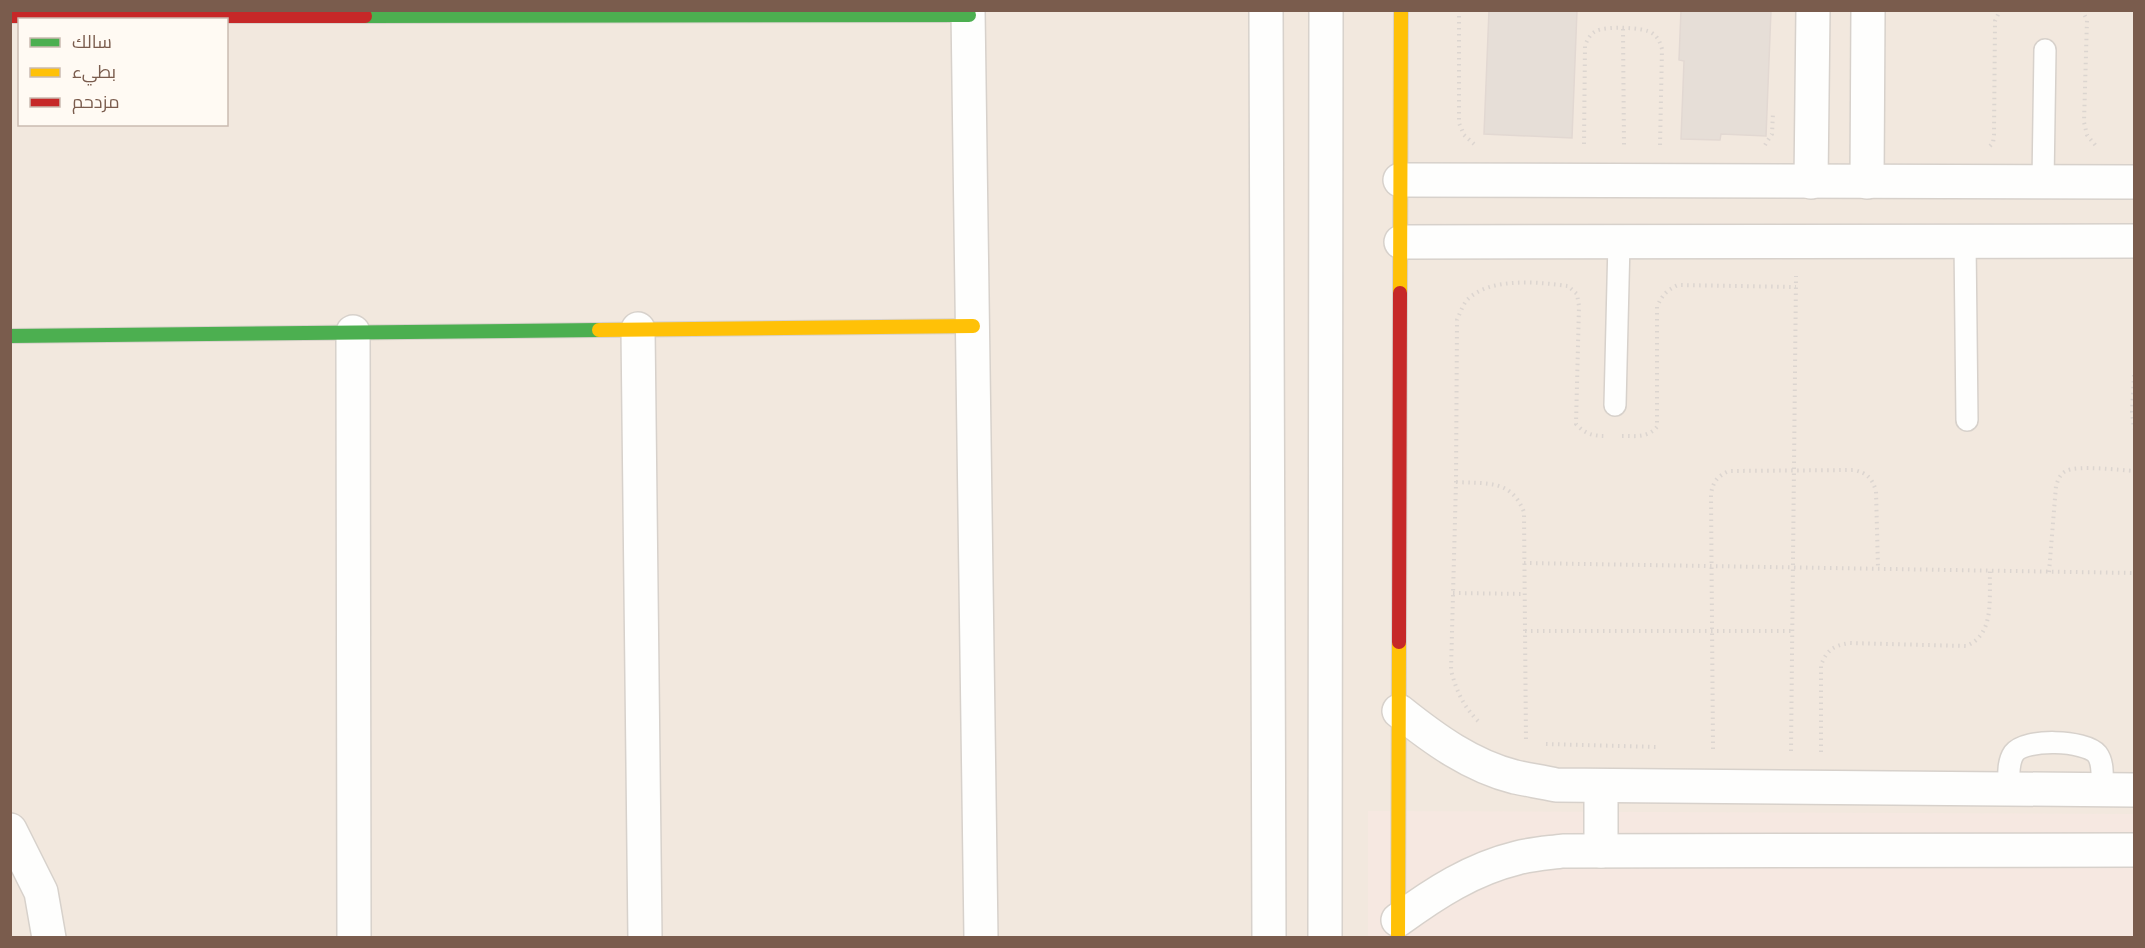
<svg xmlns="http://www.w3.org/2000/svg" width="2145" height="948" viewBox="0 0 2145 948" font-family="Mulish,Cairo,sans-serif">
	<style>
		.residential { fill: #f2e8de; fill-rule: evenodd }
		.commercial { fill: #f6e8e1 }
		.building { fill: #e6ded7; stroke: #e2d8d2; stroke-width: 1.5 }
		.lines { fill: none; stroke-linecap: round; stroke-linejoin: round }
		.lane-casing { stroke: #d7d1cb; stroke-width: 24 }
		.street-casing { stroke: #d7d1cb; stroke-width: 36 }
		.fast-casing { stroke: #d9d2cb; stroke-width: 16 }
		.slow-casing { stroke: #d9d2cb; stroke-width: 16 }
		.jam-casing { stroke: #d9d2cb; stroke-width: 16 }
		.path { stroke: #dcd5d0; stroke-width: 4; stroke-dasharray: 1.5 4.5; stroke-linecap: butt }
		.lane { stroke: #fefefd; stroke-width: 21 }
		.street { stroke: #fefefd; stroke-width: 33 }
		.fast { stroke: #4caf50; stroke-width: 14 }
		.slow { stroke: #ffc107; stroke-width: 14 }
		.jam { stroke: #c62828; stroke-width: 14 }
	</style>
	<rect width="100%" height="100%" fill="#f9f5f0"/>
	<path class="residential" d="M 10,11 L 2134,11 L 2134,937 L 11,937 ZM 20,20 L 226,20 L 226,124 L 20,124 Z"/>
	<polygon class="commercial" points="1368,811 2134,814 2134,937 1368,937"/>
	<g class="building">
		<polygon points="1489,10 1577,10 1572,138 1484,134"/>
		<polygon points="1681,10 1771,10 1766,136 1721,134 1720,140 1681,139 1684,61 1679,60"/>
	</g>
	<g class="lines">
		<defs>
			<g id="lane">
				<polyline points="2043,182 2045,50"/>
				<polyline points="1965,241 1967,420"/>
				<polyline points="1615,405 1619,242"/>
				<path d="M 2009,789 C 2009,778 2007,763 2014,753 C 2025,738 2085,740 2097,754 C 2104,763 2102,778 2102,790"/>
			</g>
			<g id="street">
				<polyline points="968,10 981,938"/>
				<polyline points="1266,10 1269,938"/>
				<polyline points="1400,180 2134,182"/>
				<polyline points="1811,182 1813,10"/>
				<polyline points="1867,182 1868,10"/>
				<polyline points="1401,242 2134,241"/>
				<polyline points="638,329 645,938"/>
				<polyline points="353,332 354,938"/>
				<path d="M 1399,711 C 1434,739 1471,766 1515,777 C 1529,780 1543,782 1556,785 L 2134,790"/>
				<polyline points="10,830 41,892 49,938"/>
				<polyline points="1601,851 1601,786"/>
				<path d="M 1398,920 C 1435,893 1472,869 1517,858 C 1532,854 1548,853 1563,851 L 2134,850"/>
				<polyline points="1325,938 1326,10"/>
			</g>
			<g id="fast">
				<polyline points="365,16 969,15"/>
				<polyline points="10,336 599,330"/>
			</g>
			<g id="slow">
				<polyline points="1400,293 1401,10"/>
				<polyline points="599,330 973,326"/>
				<polyline points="1398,938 1399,642"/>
			</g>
			<g id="jam">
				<polyline points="10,16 365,16"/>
				<polyline points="1399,642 1400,293"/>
			</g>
		</defs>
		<use href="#lane" class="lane-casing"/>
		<use href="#street" class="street-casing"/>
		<use href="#fast" class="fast-casing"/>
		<use href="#slow" class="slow-casing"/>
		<use href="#jam" class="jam-casing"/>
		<g class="path">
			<polyline points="1459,10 1459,123 1464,135 1474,144"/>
			<polyline points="2082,10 2087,20 2084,122 2087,135 2096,146"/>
			<polyline points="1623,29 1624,145"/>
			<path d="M 1584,144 L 1585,45 C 1588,39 1590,34 1596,31 C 1605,26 1644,27 1652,33 C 1658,37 1660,42 1662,49 L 1660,146"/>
			<polyline points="1765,145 1772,134 1773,113"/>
			<polyline points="1990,146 1993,143 1994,135 1995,21 2000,10"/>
			<polyline points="2134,375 2132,412 2134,429"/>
			<path d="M 1622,436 C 1636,436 1647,438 1657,427 L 1657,307 C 1662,295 1667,290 1678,285 L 1796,287"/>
			<path d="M 1456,482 C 1487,484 1511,479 1524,512 L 1526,743"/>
			<polyline points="1524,563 2134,573"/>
			<path d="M 2049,572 L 2056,486 C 2058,480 2060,474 2066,471 C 2077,465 2121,470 2134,471"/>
			<polyline points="1453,593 1524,594"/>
			<polyline points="1525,631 1792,631"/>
			<path d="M 1478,721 C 1463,706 1456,690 1451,670 L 1456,482 L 1457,320 C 1460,313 1463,304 1468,299 C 1491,277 1539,282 1568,286 L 1577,294 L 1579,306 L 1576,424 C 1586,435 1594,436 1608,436"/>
			<polyline points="1546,744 1658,747"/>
			<path d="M 1713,749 L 1711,494 C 1713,481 1718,476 1729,471 L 1854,470 C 1867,473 1872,478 1876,491 L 1878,568"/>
			<polyline points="1791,751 1796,276"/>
			<path d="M 1821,752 L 1821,665 C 1827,650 1833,646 1849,643 L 1966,646 C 1995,635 1989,598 1990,571"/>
		</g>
		<use href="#lane" class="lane"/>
		<use href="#street" class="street"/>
		<use href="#fast" class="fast"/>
		<use href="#slow" class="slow"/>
		<use href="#jam" class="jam"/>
	</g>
	<rect width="2145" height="948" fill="none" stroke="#7a5c4d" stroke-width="24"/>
	<rect x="18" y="18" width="210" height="108" fill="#fffaf3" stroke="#cabbb1" stroke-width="1.5"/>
	<rect x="30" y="38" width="30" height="9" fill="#4caf50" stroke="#cabbb1" stroke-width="1.5"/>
	<text x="72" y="48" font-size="18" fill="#7a5c4d">سالك</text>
	<rect x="30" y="68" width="30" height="9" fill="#ffc107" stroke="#cabbb1" stroke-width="1.5"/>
	<text x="72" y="78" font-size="18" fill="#7a5c4d">بطيء</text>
	<rect x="30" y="98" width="30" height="9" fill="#c62828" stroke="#cabbb1" stroke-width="1.5"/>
	<text x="72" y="108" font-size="18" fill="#7a5c4d">مزدحم</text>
</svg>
